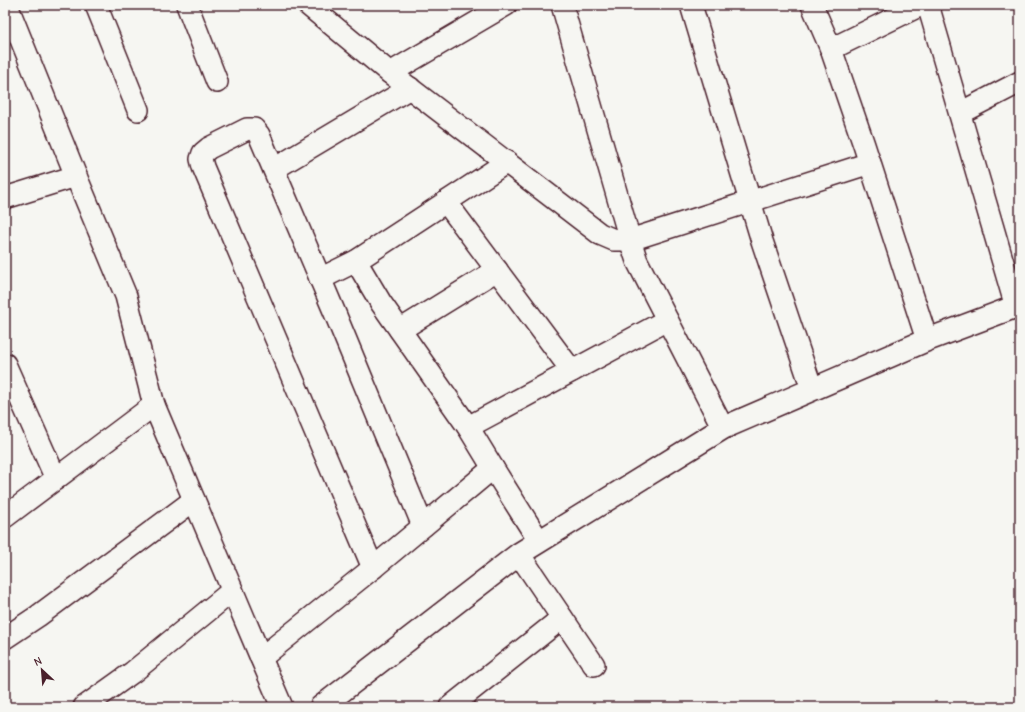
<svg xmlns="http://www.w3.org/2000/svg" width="1025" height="712" viewBox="0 0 1025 712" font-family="'Comic Neue',sans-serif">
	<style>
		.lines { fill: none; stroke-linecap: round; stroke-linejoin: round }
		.minor-casing { stroke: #4a1f2b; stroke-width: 24 }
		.tertiary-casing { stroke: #4a1f2b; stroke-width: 25 }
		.minor { stroke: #f6f6f2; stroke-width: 21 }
		.tertiary { stroke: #f6f6f2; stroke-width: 22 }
	</style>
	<rect width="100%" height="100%" fill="#f6f6f2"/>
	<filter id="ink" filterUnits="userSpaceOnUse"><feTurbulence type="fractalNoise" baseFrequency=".025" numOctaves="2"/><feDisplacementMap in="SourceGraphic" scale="8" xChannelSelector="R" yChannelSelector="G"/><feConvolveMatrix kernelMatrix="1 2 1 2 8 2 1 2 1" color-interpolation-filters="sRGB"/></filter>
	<g filter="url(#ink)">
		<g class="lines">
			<defs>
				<g id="minor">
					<polyline points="7,5 76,176 126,296 154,405 261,658 282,707"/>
					<polyline points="96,5 138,110"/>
					<polyline points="187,5 217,82"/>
					<polyline points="308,5 390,73 600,234 614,240 630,240 870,163"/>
					<polyline points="562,5 630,240 637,261 723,428"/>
					<polyline points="691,5 762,241 812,389"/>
					<polyline points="812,5 831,49 864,145 927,340"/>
					<polyline points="928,5 1016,307"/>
					<polyline points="831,49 921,5"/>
					<polyline points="390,73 506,5"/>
					<polyline points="960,113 1020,82"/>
					<polyline points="274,169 410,88"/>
					<polyline points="5,198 76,176"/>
					<polyline points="446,202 572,371"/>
					<polyline points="356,261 381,303 468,427 493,468 539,541"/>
					<polyline points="320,279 356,261 507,162"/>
					<polyline points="400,330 497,270"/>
					<polyline points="5,364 56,479"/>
					<polyline points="468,427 667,320"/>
					<polyline points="5,517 154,405"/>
					<polyline points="519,554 594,665"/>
					<polyline points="373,568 203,167 201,159 203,153 209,148 247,129 254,129 259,135 334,311 423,526"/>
					<polyline points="5,638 38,616 194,500"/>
					<polyline points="261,658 373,568 493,468"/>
					<polyline points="84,707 133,672 232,591"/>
					<polyline points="450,707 562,618"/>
				</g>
				<polyline id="tertiary" points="321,707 519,554 723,428 927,340 1020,305"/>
			</defs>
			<use href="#minor" class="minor-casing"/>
			<use href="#tertiary" class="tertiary-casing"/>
			<use href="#minor" class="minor"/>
			<use href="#tertiary" class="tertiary"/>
		</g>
	</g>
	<rect width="1025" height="712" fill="none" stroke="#f6f6f2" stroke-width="20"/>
	<rect x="10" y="10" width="1005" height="692" fill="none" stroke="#4a1f2b" stroke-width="1.5" filter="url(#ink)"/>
	<g transform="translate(42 670) rotate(334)" stroke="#f6f6f2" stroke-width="3" paint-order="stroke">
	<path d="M0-3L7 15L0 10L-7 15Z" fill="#4a1f2b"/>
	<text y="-6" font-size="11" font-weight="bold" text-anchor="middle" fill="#4a1f2b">N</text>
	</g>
</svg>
